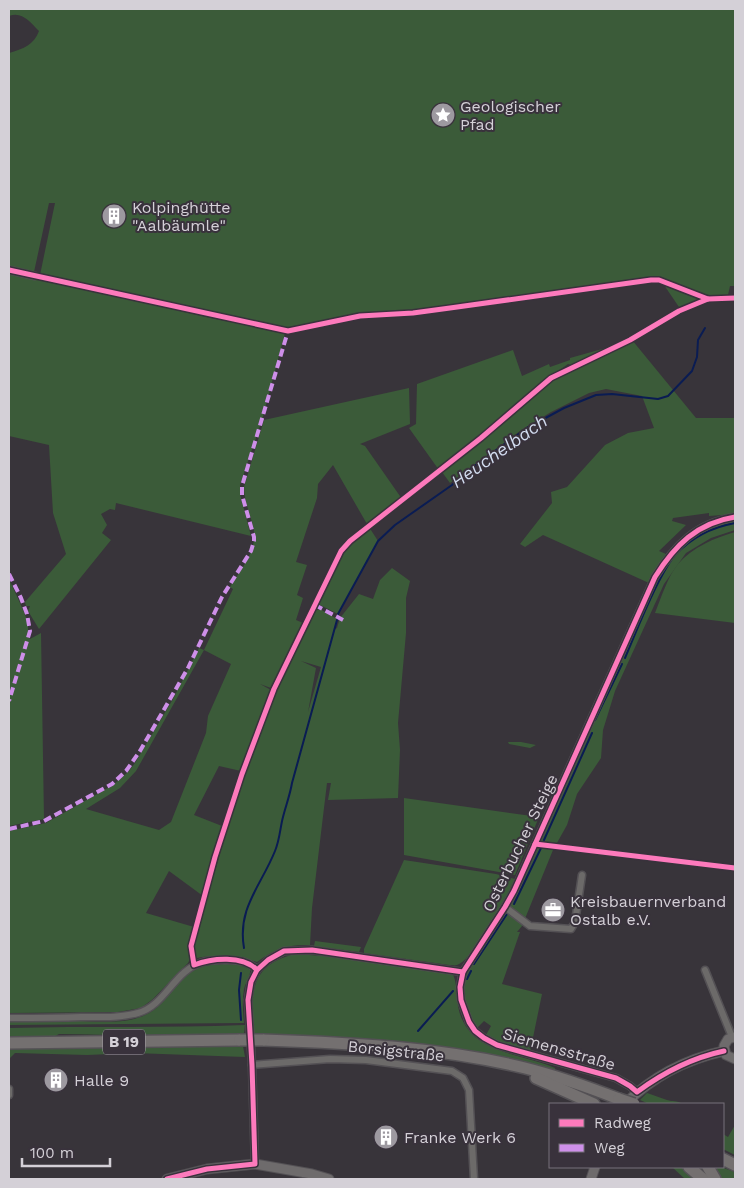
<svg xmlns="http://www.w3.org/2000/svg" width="744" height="1188" viewBox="0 0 744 1188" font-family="'Work Sans',sans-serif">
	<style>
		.green { fill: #3b5b39; fill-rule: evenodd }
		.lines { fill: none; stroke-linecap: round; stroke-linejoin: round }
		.stream { stroke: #0a1c53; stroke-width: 2 }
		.street-casing { stroke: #545155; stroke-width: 9 }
		.secondary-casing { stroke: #545155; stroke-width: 11 }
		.highway-casing { stroke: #545155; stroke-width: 14 }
		.street { stroke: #6c6a69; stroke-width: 6 }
		.secondary { stroke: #6e6b6c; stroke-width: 9 }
		.highway { stroke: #747070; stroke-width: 11 }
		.highway-bridge-casing { stroke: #545155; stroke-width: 14; stroke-linecap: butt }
		.highway-bridge { stroke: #747070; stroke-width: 11 }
		.quiet { stroke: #ce8fe9; stroke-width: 4; stroke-dasharray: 8 4; stroke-linecap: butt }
		.cycleway-casing { stroke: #39323c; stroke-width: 8 }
		.cycleway { stroke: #fd7abc; stroke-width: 5 }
		.labels { text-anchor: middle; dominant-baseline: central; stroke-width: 4; stroke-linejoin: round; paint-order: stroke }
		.shield { fill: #39323c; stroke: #a6a1a8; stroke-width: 1 }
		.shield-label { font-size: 15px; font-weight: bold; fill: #d4d0d7 }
		.poi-label { font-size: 16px; fill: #d4d0d7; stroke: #39323c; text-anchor: start }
		.street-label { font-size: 16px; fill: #d4d0d7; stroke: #39323c }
		.water-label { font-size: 18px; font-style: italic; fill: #d2dcef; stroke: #39323c }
	</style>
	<rect width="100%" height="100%" fill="#38343a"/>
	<g class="green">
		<path d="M 9,9 L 735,9 L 735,286 L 730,286 L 728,295 L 711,296 L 652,278 L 461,306 L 412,312 L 362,315 L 287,329 L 153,301 L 40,275 L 55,203 L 49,203 L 34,272 L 29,273 L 9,268 L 9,53 C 23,49 34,45 39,31 C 30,22 22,11 9,16 Z"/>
		<polygon points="9,272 211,318 285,333 262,420 240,485 240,494 251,536 116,503 115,510 110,509 101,514 107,525 102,533 111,540 39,629 28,611 30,606 26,606 25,602 66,554 53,513 49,445 9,436"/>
		<polygon points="664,285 701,298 701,302 686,307 679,307"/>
		<polygon points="632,340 696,418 735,418 735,514 709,516 709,513 673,518 672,521 686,525 659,551 666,554 649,583 543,535 525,547 520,544 552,503 551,492 567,487 605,445 628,433 654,428 642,396 606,389 589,393 551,412 520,431 450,483 442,472 534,393 553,378"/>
		<polygon points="613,346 571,365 568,364 540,384 439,470 409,428 416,424 417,384 513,350 522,376 549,364 550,367 570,360 570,358"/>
		<path d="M 409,388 L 410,424 L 360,444 L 365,446 L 402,499 L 367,524 L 333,465 L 318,484 L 317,498 L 296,562 L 307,565 L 297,595 L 303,598 L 296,620 L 303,623 L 292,651 L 271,688 L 260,684 L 271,690 L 241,771 L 219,766 L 194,815 L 222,826 L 203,896 L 169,871 L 146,913 L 194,927 L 188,946 L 190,959 L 188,963 L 153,999 L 141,1008 L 118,1012 L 9,1013 L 9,831 L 46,823 L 113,785 L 128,772 L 135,763 L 173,699 L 199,648 L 204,650 L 233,589 L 230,587 C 242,568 259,549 253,526 C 250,513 244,501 244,487 L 264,420 ZM 204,650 L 231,664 L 208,716 L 206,733 L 171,822 L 159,830 L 86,809 L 120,788 L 136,771 Z"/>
		<path d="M 735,520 L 735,530 L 711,538 L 686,553 L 664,584 L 615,691 L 603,730 L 601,758 L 577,794 L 567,825 L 553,850 L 522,926 L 517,932 L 520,932 L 502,984 L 542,994 L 530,1052 L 508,1046 L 486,1035 L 491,1026 L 484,1021 L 477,1028 C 450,984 468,970 493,934 C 501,922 508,909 515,896 L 661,574 C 677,546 703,528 735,520 Z"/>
		<polygon points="369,527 378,541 338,614 318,604 318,600 342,552 355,539"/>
		<path d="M 735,532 L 735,623 L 655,613 C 661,598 668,576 678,564 C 693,547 714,538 735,532 Z"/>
		<path d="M 392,568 L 410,581 L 406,598 L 406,633 L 398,723 L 400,750 L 398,798 L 328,800 L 331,783 L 327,783 L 312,908 L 310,945 C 288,944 274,949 257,962 C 238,955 217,954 197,958 L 193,952 L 194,943 L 249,754 L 274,689 L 314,611 L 320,609 L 337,619 L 334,630 L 337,628 L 340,618 L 359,594 L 373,599 L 380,580 ZM 301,661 L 321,667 L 308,712 L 316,668 Z"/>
		<path d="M 9,579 C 15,593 22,606 27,620 C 29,627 27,633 30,639 L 41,633 L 44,819 L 9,826 Z"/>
		<polygon points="508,742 521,742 536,745 530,748 509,744"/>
		<polygon points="404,798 539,817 515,875 404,855"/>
		<path d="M 404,860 L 496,874 L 515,879 C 507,896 473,961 457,965 C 454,966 452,965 449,965 L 364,953 L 364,949 Z"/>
		<polygon points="315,941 361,947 359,952 314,946"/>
		<path d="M 295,954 L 323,956 L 453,974 C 459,989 455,1005 462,1019 C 477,1054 524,1054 555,1068 L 555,1071 C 524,1064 493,1056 462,1050 C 393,1037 322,1036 253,1034 C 251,994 249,965 295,954 Z"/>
		<path d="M 225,964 L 239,965 L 250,969 C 251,976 246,982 244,989 C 242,1000 243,1011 244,1023 L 9,1025 L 9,1022 C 30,1022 52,1021 74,1021 C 96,1021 124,1025 145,1015 C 169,1005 177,974 202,967 C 210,964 218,965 225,964 Z"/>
		<path d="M 245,1025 L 244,1034 L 162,1036 C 153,1035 147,1037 139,1036 C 112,1035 86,1034 59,1034 L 52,1038 L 9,1037 L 9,1028 C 87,1026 166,1028 245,1025 Z"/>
		<polygon points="169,1046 243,1046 245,1057 134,1053 87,1055 15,1053 9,1059 9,1049"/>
		<path d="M 647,1093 C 654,1095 660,1098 667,1100 C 673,1102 676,1100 683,1104 L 649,1104 L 640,1100 Z"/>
		<polygon points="735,1125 735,1155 723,1149 723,1134 728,1137"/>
		<polygon points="672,1167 721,1167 735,1172 735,1179 685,1179"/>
	</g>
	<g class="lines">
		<g class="stream">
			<polyline points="338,614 378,541 395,525 452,485 469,470 527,428 564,408 596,395 612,394 658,399 668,396 692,371 697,357 698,340 705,328"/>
			<path d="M 625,658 C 636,632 646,606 659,581 C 664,572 668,563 675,555 C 691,538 713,527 735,523"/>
			<polyline points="595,720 622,664"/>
			<polyline points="544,840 592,733"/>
			<polyline points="514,904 541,848"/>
			<path d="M 244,948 C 237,908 261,886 275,851 C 280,839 280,828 283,817 C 286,805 290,795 292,783 L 337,620"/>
			<polyline points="474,964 507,914"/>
			<polyline points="467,979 471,971"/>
			<polyline points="241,1020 239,990 241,973"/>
			<polyline points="418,1031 453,991"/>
		</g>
		<defs>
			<g id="street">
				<polyline points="9,270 35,276"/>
				<polyline points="505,907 530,926 571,929 575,922 582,875"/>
				<polyline points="705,970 732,1037"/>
				<path d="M 9,1018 C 33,1018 57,1018 81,1017 C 100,1017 120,1018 138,1013 C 166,1005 174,970 203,962 C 211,959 221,960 229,960 C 240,960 250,962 257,970"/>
				<polyline points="252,1065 330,1059 366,1060 452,1071 463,1078 469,1090 474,1179"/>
				<path d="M 637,1092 L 630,1086 L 616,1078 L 497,1045 L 484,1038 L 475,1031 L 469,1022 L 461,1000 L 460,987 L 463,972 L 505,907 L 514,891 L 655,577 C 675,545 697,523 735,517"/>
				<polyline points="9,1095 9,1089"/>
				<polyline points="255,1164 252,1065 248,1000 251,982 257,970 268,960 284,951 312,950 463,972"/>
			</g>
			<g id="secondary">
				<polyline points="735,1037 728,1039 724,1046 726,1055 735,1059"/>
				<path d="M 625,1104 C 652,1077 687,1059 724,1051"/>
				<polyline points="167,1179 207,1169 255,1164 312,1174 329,1179"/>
				<polyline points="591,1179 595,1167"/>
			</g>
			<g id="highway">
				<path d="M 263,1040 C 351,1043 440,1047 525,1068 C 557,1076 588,1087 619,1099"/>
				<polyline points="9,1043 240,1040"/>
				<polyline points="536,1078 594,1104"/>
				<polyline points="723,1159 735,1165"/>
				<polyline points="689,1167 703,1179"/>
				<polyline points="708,1167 715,1179"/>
			</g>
		</defs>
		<use href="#street" class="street-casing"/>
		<use href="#secondary" class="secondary-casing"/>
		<use href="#highway" class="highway-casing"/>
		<use href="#street" class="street"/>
		<use href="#secondary" class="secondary"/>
		<use href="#highway" class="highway"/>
		<defs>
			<g id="highway-bridge">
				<polyline points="240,1040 263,1040"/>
				<polyline points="619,1099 634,1104"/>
			</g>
		</defs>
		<use href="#highway-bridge" class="highway-bridge-casing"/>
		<use href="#highway-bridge" class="highway-bridge"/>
		<g class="quiet">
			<polyline points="9,574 21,598 27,614 30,631 9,701"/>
			<polyline points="315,605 343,620"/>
			<polyline points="9,829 44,821 112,784 126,771 140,751 188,668 222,597 251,551 254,541 254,537 242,495 242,486 288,331"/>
		</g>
		<defs>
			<g id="cycleway">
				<polyline points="9,270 288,331 360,316 413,313 450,308 651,280 659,280 708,299 735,298"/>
				<polyline points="535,844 735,868"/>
				<path d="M 257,970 C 243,955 212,958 194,965 L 191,946 L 215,857 L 242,774 L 274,689 L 341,551 L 350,541 L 481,438 L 551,378 L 630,340 L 679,311 L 708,299"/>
				<path d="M 724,1051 C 691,1058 664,1072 637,1092 L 630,1086 L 616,1078 L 497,1045 L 484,1038 L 475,1031 L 469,1022 L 461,1000 L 460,987 L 463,972 L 505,907 L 514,891 L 655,577 C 675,545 697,523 735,517"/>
				<polyline points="167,1179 207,1169 255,1164 252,1065 248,1000 251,982 257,970 268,960 284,951 312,950 463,972"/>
			</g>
		</defs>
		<use href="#cycleway" class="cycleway-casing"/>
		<use href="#cycleway" class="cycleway"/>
	</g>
	<defs>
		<symbol id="sight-disc" viewBox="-11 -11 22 22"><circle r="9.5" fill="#9d99a0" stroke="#39323c"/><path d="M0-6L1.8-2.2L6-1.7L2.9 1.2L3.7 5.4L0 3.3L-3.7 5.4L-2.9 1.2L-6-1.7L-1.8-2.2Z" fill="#fff"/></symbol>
		<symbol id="building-disc" viewBox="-11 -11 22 22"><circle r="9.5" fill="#9d99a0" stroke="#39323c"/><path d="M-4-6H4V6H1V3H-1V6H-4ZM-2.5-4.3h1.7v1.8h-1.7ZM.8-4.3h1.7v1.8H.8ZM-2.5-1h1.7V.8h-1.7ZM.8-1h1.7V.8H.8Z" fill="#fff"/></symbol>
		<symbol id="office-disc" viewBox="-11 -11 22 22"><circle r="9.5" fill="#9d99a0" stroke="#39323c"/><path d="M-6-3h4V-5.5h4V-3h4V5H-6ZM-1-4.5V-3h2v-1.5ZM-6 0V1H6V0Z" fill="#fff"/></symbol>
	</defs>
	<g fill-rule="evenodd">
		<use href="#sight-disc" x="429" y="101" width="28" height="28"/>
		<use href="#building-disc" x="100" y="202" width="28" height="28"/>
		<use href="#office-disc" x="539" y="896" width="28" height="28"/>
		<use href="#building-disc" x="42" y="1066" width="28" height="28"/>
		<use href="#building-disc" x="372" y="1123" width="28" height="28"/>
	</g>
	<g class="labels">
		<rect class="shield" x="103" y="1029.5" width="42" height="25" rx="4"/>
		<g class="shield-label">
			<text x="124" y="1042">B 19</text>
		</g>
		<g class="poi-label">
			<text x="460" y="106">Geologischer<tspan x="460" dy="18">Pfad</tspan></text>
			<text x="132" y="207">Kolpinghütte<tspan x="132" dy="18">"Aalbäumle"</tspan></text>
			<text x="570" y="901">Kreisbauernverband<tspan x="570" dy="18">Ostalb e.V.</tspan></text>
			<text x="74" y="1080">Halle 9</text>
			<text x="404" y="1137">Franke Werk 6</text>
		</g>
		<g class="street-label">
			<text transform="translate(520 843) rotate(-64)">Osterbucher Steige</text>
			<text transform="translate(559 1049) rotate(16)">Siemensstraße</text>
			<text transform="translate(396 1051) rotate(6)">Borsigstraße</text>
		</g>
		<g class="water-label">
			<text transform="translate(499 451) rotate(-35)">Heuchelbach</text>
		</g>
	</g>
	<rect width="744" height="1188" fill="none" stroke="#d4d0d7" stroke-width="20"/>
	<rect x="549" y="1103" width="175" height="65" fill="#39323c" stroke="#77717a"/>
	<rect x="559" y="1119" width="25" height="8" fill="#fd7abc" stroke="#77717a"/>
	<text x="594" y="1128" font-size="15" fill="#d4d0d7">Radweg</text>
	<rect x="559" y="1144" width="25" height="8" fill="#ce8fe9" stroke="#77717a"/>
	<text x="594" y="1153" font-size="15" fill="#d4d0d7">Weg</text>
	<path d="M22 1158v8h88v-8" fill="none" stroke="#d4d0d7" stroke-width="2.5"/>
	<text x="30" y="1158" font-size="15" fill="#d4d0d7" stroke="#39323c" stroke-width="4" paint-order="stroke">100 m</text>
</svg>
